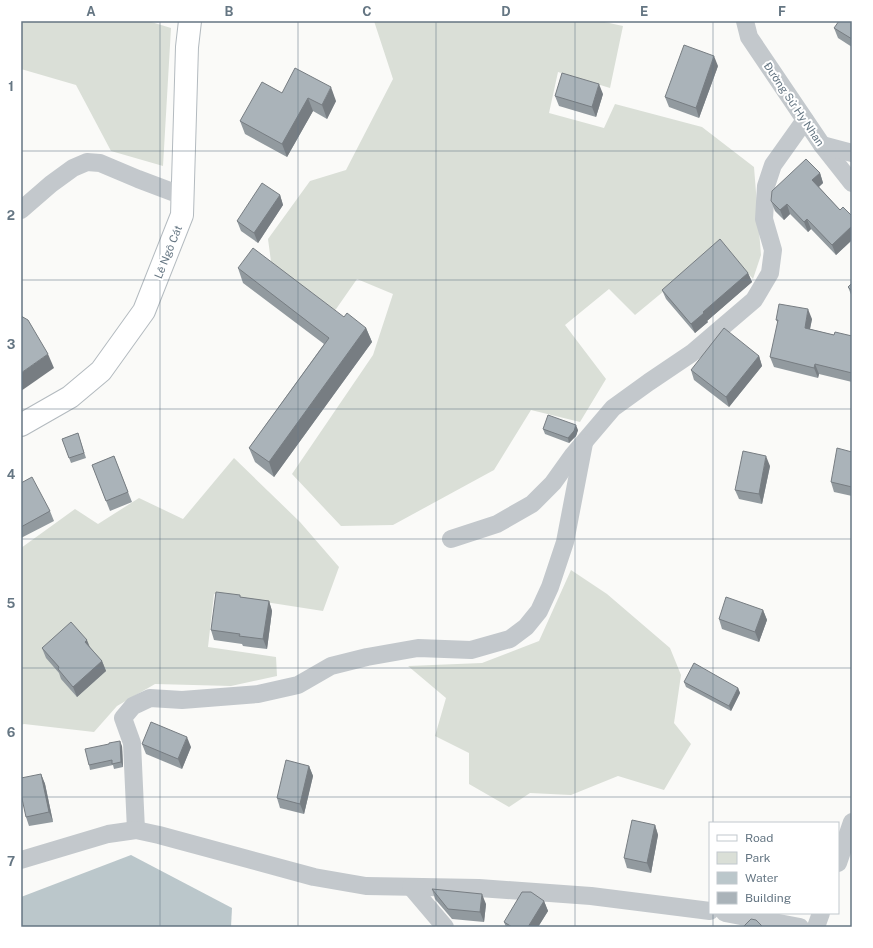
<svg xmlns="http://www.w3.org/2000/svg" width="873" height="948" viewBox="0 0 873 948" font-family="'Public Sans',sans-serif">
	<style>
		.green { fill: #dadfd7 }
		.water { fill: #bbc7cb }
		.lines { fill: none; stroke-linecap: round; stroke-linejoin: round }
		.secondary-casing { stroke: #b3babf; stroke-width: 24 }
		.street { stroke: #c3c8cc; stroke-width: 18 }
		.secondary { stroke: #fff; stroke-width: 22 }
		.wall { fill: #929a9f }
		.shaded-wall { fill: #777d82 }
		.building { fill: #aab3b9; stroke: #777d82 }
		.grid { fill: none; stroke: #657683; stroke-width: 1; stroke-opacity: 0.55 }
		.labels { text-anchor: middle; dominant-baseline: central; stroke-width: 4; stroke-linejoin: round; paint-order: stroke }
		.street-label { font-size: 11px; fill: #657683; stroke: #fff }
		.neatline { fill: none; stroke: #657683; stroke-width: 1.5 }
		.grid-label { font-size: 13px; text-anchor: middle; font-weight: bold; fill: #657683 }
	</style>
	<rect width="100%" height="100%" fill="#fafaf8"/>
	<g class="green">
		<polygon points="21,21 148,21 171,28 163,166 111,151 76,85 21,69"/>
		<polygon points="374,21 600,21 623,26 610,88 558,72 549,113 604,128 615,104 702,127 754,167 761,255 753,279 722,243 635,315 609,289 565,325 606,379 580,422 531,410 494,470 393,525 341,526 292,474 373,355 393,294 357,279 334,312 272,269 268,239 310,181 346,170 393,79"/>
		<polygon points="234,458 300,522 339,567 323,611 214,594 208,647 276,657 277,676 231,686 155,684 117,706 94,732 24,724 21,725 21,548 75,509 98,524 139,498 183,519"/>
		<polygon points="571,570 607,594 670,648 681,675 674,723 691,744 664,790 618,776 571,795 530,793 509,807 469,784 469,753 435,736 446,698 408,666 482,663 539,641"/>
	</g>
	<polygon class="water" points="131,855 232,908 231,927 21,927 21,897"/>
	<g class="lines">
		<defs>
			<polyline id="secondary" points="21,425 70,397 101,371 144,311 182,215 187,47 190,21"/>
		</defs>
		<use href="#secondary" class="secondary-casing"/>
		<g class="street">
			<polyline points="745,21 749,37 822,145 852,183"/>
			<polyline points="822,145 852,153"/>
			<polyline points="21,210 51,184 73,168 87,162 100,163 138,179 183,196"/>
			<polyline points="451,539 497,524 532,504 553,483 573,455 613,408 649,382 692,353 754,300 770,273 773,250 764,219 766,186 773,165 805,120"/>
			<polyline points="136,830 132,743 123,718 133,706 150,698 182,700 258,694 298,685 331,666 367,657 418,648 471,650 510,639 526,627 539,611 550,587 565,542 584,443"/>
			<polyline points="21,860 108,834 136,830 159,835 314,877 366,886 479,888 591,896 710,911"/>
			<polyline points="838,863 852,822"/>
			<polyline points="411,887 445,927"/>
			<polyline points="725,913 800,927"/>
			<polyline points="816,927 821,913"/>
		</g>
		<use href="#secondary" class="secondary"/>
	</g>
	<g class="wall">
		<polygon points="852,21 852,47 838,38 834,28"/>
		<polygon points="718,66 699,118 669,107 665,97"/>
		<polygon points="282,93 336,101 327,119 313,111 287,157 245,134 240,121"/>
		<polygon points="603,94 596,117 559,106 555,96"/>
		<polygon points="820,173 823,183 819,187 840,210 852,216 852,240 836,255 811,229 808,232 790,214 784,220 775,211 771,201"/>
		<polygon points="280,195 283,205 258,243 241,231 237,221"/>
		<polygon points="238,268 366,328 372,342 274,477 255,462 249,448 324,344 243,283"/>
		<polygon points="748,273 752,282 707,321 708,322 695,333 666,299 662,290"/>
		<polygon points="852,283 852,297 848,287"/>
		<polygon points="812,319 810,329 834,335 852,336 852,382 819,374 818,378 774,367 770,357 778,323 776,320"/>
		<polygon points="759,356 762,366 729,407 694,380 691,370"/>
		<polygon points="543,429 578,430 576,436 569,443 545,434"/>
		<polygon points="78,433 86,458 71,463 62,439"/>
		<polygon points="852,452 852,496 834,492 831,482"/>
		<polygon points="114,456 132,502 110,511 92,465"/>
		<polygon points="770,466 762,504 739,499 735,490"/>
		<polygon points="21,483 50,511 54,521 21,538"/>
		<polygon points="240,595 240,597 269,601 272,611 267,649 243,646 242,644 214,640 211,630"/>
		<polygon points="763,610 767,620 759,642 722,629 719,619"/>
		<polygon points="89,646 102,661 106,671 77,697 61,679 59,673 46,658 42,648"/>
		<polygon points="684,682 738,688 740,693 731,711 686,687"/>
		<polygon points="142,744 191,747 182,769 146,754"/>
		<polygon points="122,746 123,767 114,769 113,765 90,770 89,765"/>
		<polygon points="309,766 313,776 304,814 280,808 277,798"/>
		<polygon points="41,774 45,784 53,822 29,826 26,817"/>
		<polygon points="655,825 658,835 651,873 627,868 624,858"/>
		<polygon points="432,889 486,904 484,922 452,919 435,899"/>
		<polygon points="544,901 548,911 538,927 506,927 504,922"/>
	</g>
	<g class="shaded-wall">
		<polygon points="714,56 718,66 699,118 696,108"/>
		<polygon points="599,84 603,94 596,117 592,107"/>
		<polygon points="331,87 336,101 327,119 322,105"/>
		<polygon points="308,98 313,111 287,157 282,144"/>
		<polygon points="820,173 823,183 815,190 812,180"/>
		<polygon points="280,195 283,205 258,243 254,233"/>
		<polygon points="787,204 790,214 784,220 780,210"/>
		<polygon points="807,219 811,229 808,232 804,222"/>
		<polygon points="852,226 852,240 836,255 832,245"/>
		<polygon points="748,273 752,282 707,321 708,322 695,333 691,324 703,312"/>
		<polygon points="808,309 812,319 808,338 805,328"/>
		<polygon points="366,328 372,342 274,477 269,462"/>
		<polygon points="48,354 54,368 21,391 21,373"/>
		<polygon points="759,356 762,366 729,407 726,397"/>
		<polygon points="815,364 819,374 818,378 814,368"/>
		<polygon points="576,425 578,430 576,436 569,443 568,438"/>
		<polygon points="766,456 770,466 762,504 759,494"/>
		<polygon points="269,601 272,611 267,649 263,639"/>
		<polygon points="763,610 767,620 759,642 755,632"/>
		<polygon points="87,640 91,650 85,642"/>
		<polygon points="102,661 106,671 77,697 73,687"/>
		<polygon points="738,688 740,693 731,711 729,706"/>
		<polygon points="187,737 191,747 182,769 178,759"/>
		<polygon points="120,741 122,746 123,767 121,762"/>
		<polygon points="309,766 313,776 304,814 300,804"/>
		<polygon points="41,774 45,784 53,822 49,812"/>
		<polygon points="655,825 658,835 651,873 647,863"/>
		<polygon points="482,894 486,904 484,922 480,912"/>
		<polygon points="544,901 548,911 538,927 528,927"/>
	</g>
	<g class="building">
		<polygon points="839,21 852,21 852,39 834,28"/>
		<polygon points="684,45 714,56 696,108 665,97"/>
		<polygon points="295,68 331,87 322,105 308,98 282,144 240,121 262,82 282,93"/>
		<polygon points="562,73 599,84 592,107 555,96"/>
		<polygon points="806,159 820,173 812,180 840,210 843,207 852,216 852,226 832,245 807,219 804,222 787,204 780,210 771,201 772,191"/>
		<polygon points="262,183 280,195 254,233 237,221"/>
		<polygon points="720,239 748,273 703,312 704,313 691,324 662,290"/>
		<polygon points="253,248 344,317 347,313 366,328 269,462 249,448 329,338 238,268"/>
		<polygon points="852,283 852,291 848,287"/>
		<polygon points="779,304 808,309 805,328 834,335 835,332 852,336 852,373 815,364 814,368 770,357 778,320 776,320"/>
		<polygon points="21,316 28,320 48,354 21,373"/>
		<polygon points="724,328 759,356 726,397 691,370"/>
		<polygon points="548,415 576,425 574,431 568,438 543,429"/>
		<polygon points="78,433 84,453 69,458 62,439"/>
		<polygon points="837,448 852,452 852,487 831,482"/>
		<polygon points="743,451 766,456 759,494 735,490"/>
		<polygon points="114,456 128,492 106,501 92,465"/>
		<polygon points="32,477 50,511 21,527 21,483"/>
		<polygon points="216,592 240,595 240,597 269,601 263,639 239,636 240,634 211,630"/>
		<polygon points="726,597 763,610 755,632 719,619"/>
		<polygon points="71,622 87,640 85,642 102,661 73,687 58,669 59,667 42,648"/>
		<polygon points="694,663 738,688 729,706 684,682"/>
		<polygon points="151,722 187,737 178,759 142,744"/>
		<polygon points="120,741 121,762 112,764 112,760 89,765 85,749 109,744 109,743"/>
		<polygon points="286,760 309,766 300,804 277,798"/>
		<polygon points="41,774 49,812 26,817 21,794 21,778"/>
		<polygon points="632,820 655,825 647,863 624,858"/>
		<polygon points="432,889 482,894 480,912 448,909"/>
		<polygon points="522,892 531,892 544,901 528,927 512,927 504,922"/>
		<polygon points="751,919 756,920 763,927 743,927"/>
	</g>
	<path class="grid" d="M 160,21 L 160,927M 298,21 L 298,927M 436,21 L 436,927M 575,21 L 575,927M 713,21 L 713,823M 21,151 L 852,151M 21,280 L 852,280M 21,409 L 852,409M 21,539 L 852,539M 21,668 L 852,668M 21,797 L 852,797M 713,913 L 713,927"/>
	<g class="labels">
		<g class="street-label">
			<text transform="translate(794 104) rotate(56)">Đường Sử Hy Nhan</text>
			<text transform="translate(168 252) rotate(-68)">Lê Ngô Cát</text>
		</g>
	</g>
	<rect width="873" height="948" fill="none" stroke="#ffffff" stroke-width="44"/>
	<rect x="709" y="822" width="130" height="92" fill="#ffffff" stroke="#c1c8cd"/>
	<rect x="717" y="835" width="20" height="6" fill="#ffffff" stroke="#c1c8cd"/>
	<text x="745" y="842" font-size="12" fill="#657683">Road</text>
	<rect x="717" y="852" width="20" height="12" fill="#dadfd7" stroke="#c1c8cd"/>
	<text x="745" y="862" font-size="12" fill="#657683">Park</text>
	<rect x="717" y="872" width="20" height="12" fill="#bbc7cb" stroke="#c1c8cd"/>
	<text x="745" y="882" font-size="12" fill="#657683">Water</text>
	<rect x="717" y="892" width="20" height="12" fill="#aab3b9" stroke="#c1c8cd"/>
	<text x="745" y="902" font-size="12" fill="#657683">Building</text>
	<rect x="22" y="22" width="829" height="904" class="neatline"/>
	<g class="grid-label">
		<text x="91" y="16">A</text>
		<text x="229" y="16">B</text>
		<text x="367" y="16">C</text>
		<text x="506" y="16">D</text>
		<text x="644" y="16">E</text>
		<text x="782" y="16">F</text>
		<text x="11" y="91">1</text>
		<text x="11" y="220">2</text>
		<text x="11" y="349">3</text>
		<text x="11" y="479">4</text>
		<text x="11" y="608">5</text>
		<text x="11" y="737">6</text>
		<text x="11" y="866">7</text>
	</g>
</svg>
